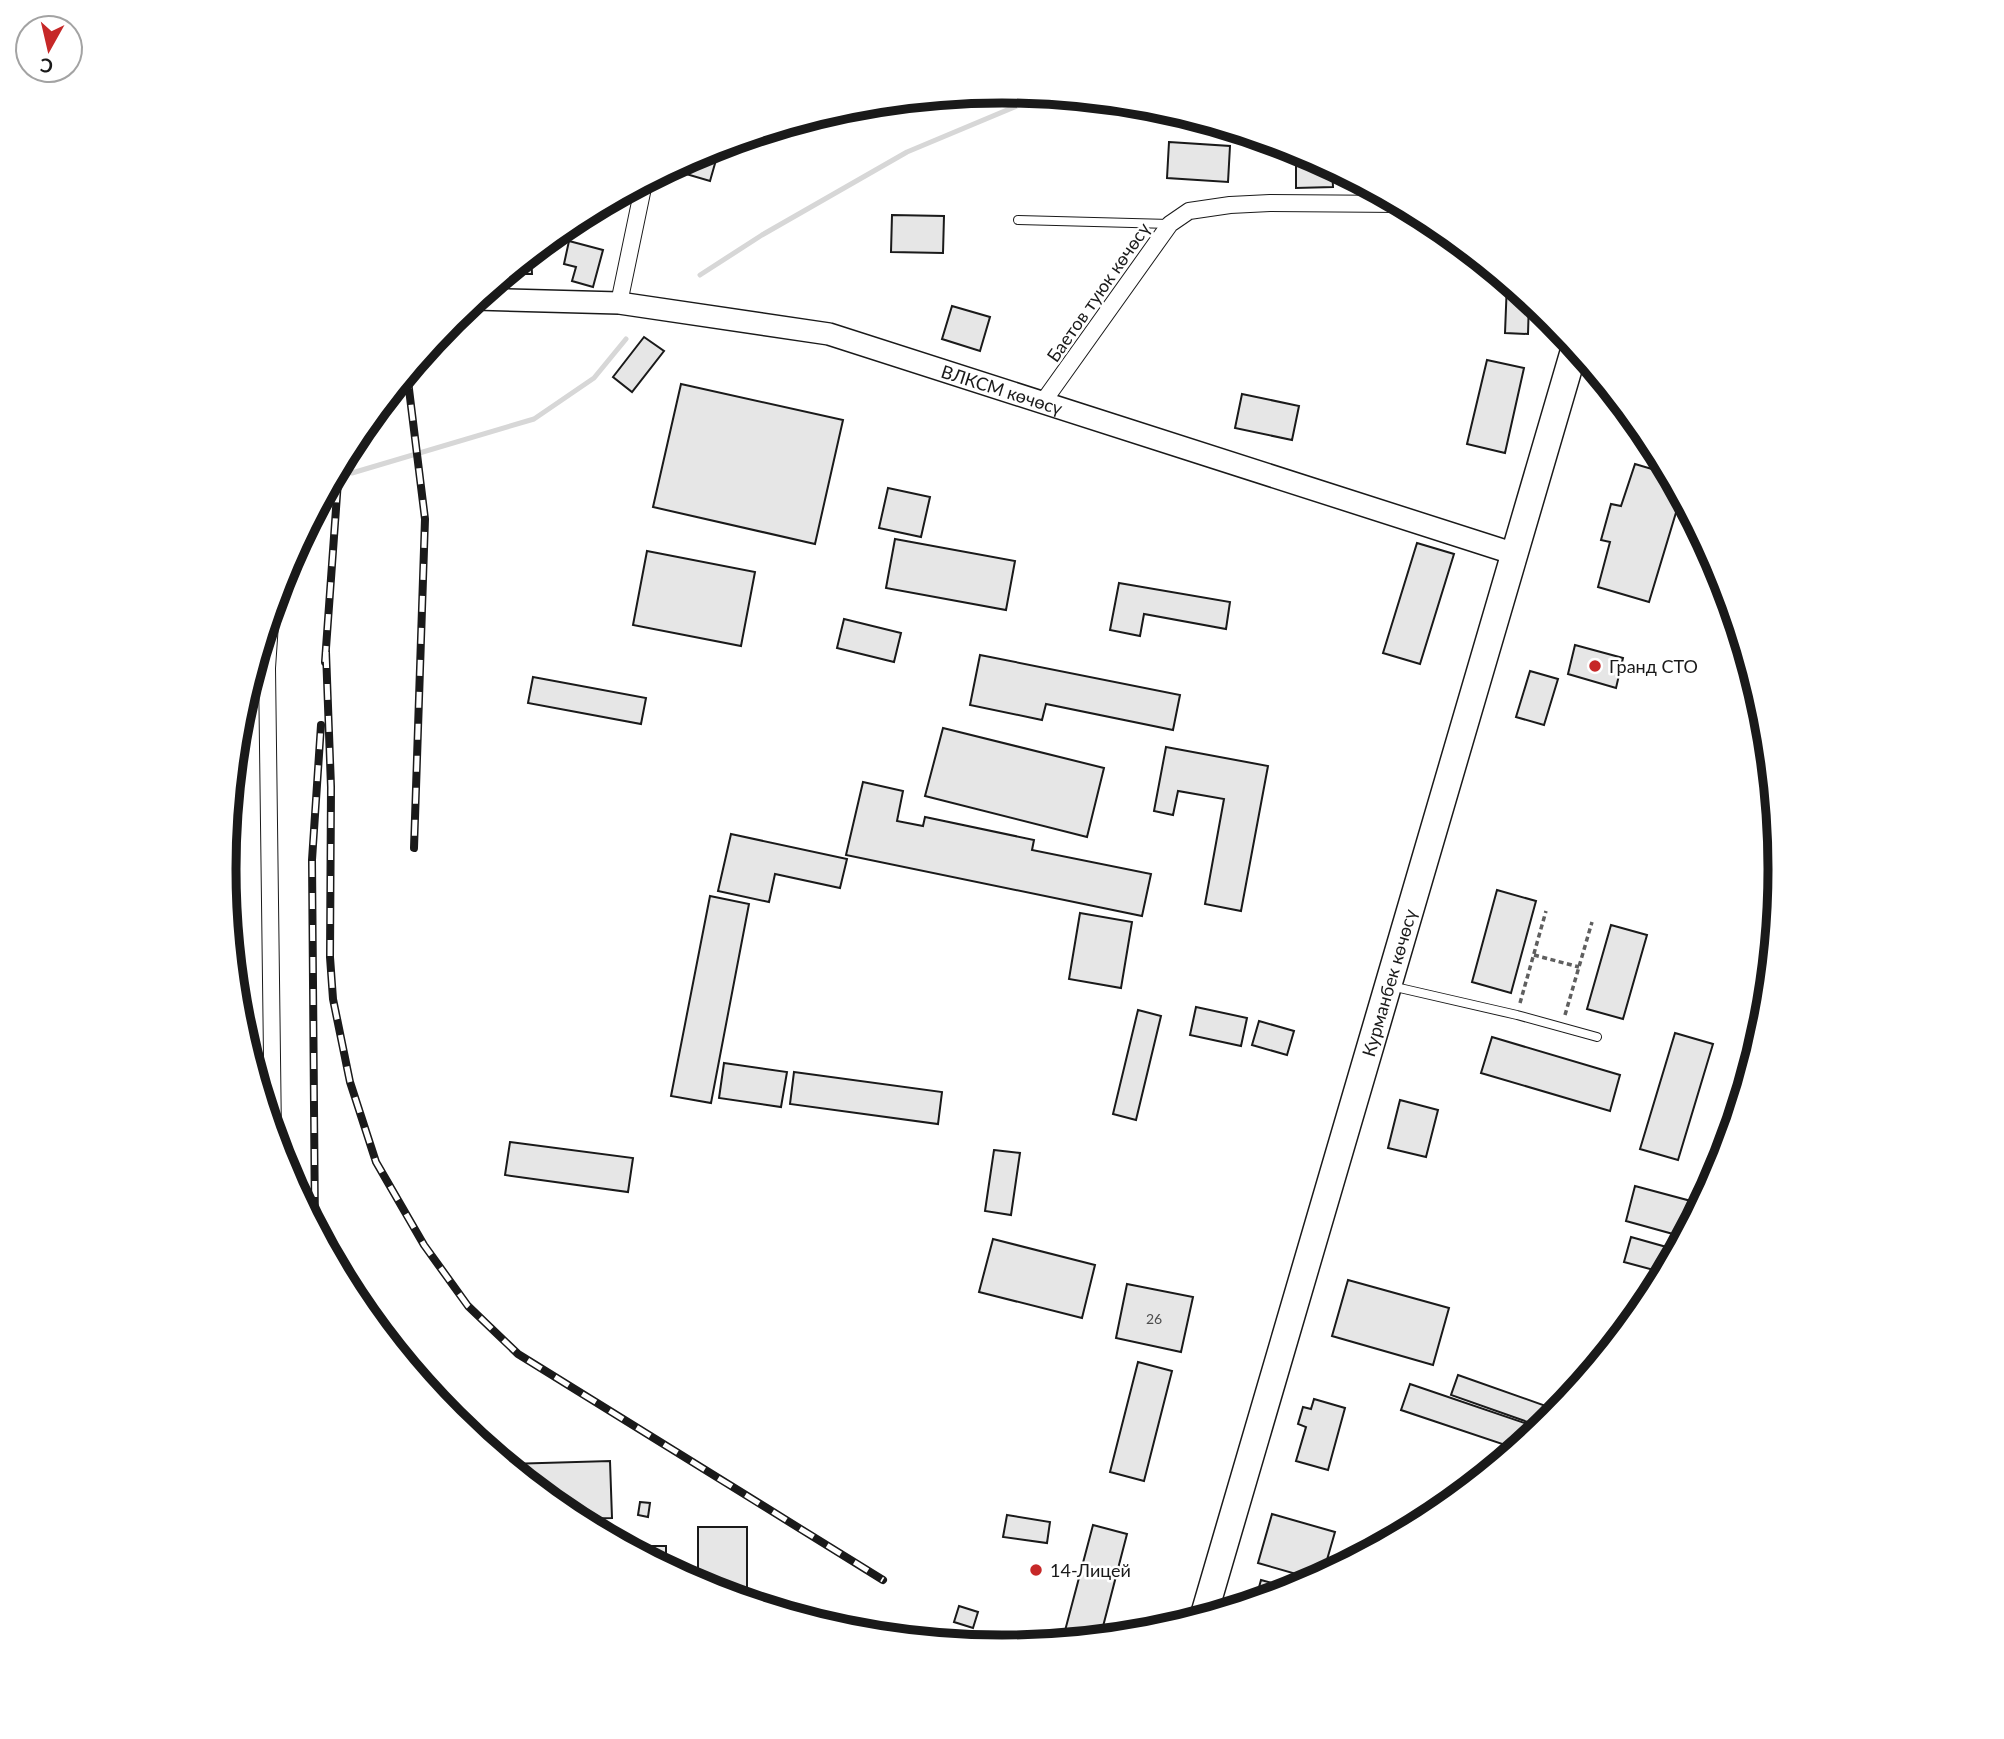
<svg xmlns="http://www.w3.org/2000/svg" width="2004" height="1739" viewBox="0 0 2004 1739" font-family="Lato,sans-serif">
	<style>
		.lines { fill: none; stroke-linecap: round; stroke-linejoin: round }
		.stream { stroke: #d7d7d7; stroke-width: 5 }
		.building { fill: #e6e6e6; stroke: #1a1a1a; stroke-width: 2 }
		.service-casing { stroke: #1a1a1a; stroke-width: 10 }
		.minor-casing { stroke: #1a1a1a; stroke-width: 18 }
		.tertiary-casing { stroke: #1a1a1a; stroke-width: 24 }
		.primary-casing { stroke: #1a1a1a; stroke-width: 29 }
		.path { stroke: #5f5f5f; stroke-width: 3.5; stroke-dasharray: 5 3.5; stroke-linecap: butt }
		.service { stroke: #fff; stroke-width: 8 }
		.minor { stroke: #fff; stroke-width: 16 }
		.tertiary { stroke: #fff; stroke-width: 21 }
		.primary { stroke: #fff; stroke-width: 26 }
		.rail-casing { stroke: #1a1a1a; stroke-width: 8 }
		.rail { stroke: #fff; stroke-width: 5; stroke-dasharray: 16; stroke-linecap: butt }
		.poi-dot { fill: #c62828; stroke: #fff; stroke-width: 2.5 }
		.labels { text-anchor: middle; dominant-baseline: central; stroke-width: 5; stroke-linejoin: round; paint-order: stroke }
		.number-label { font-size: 14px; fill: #4d4d4d }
		.street-label { font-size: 18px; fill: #1a1a1a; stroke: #fff }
		.poi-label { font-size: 18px; fill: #1a1a1a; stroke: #fff; text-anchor: start }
		.rim { fill: none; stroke: #1a1a1a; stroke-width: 9 }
	</style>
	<rect width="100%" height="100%" fill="#fff"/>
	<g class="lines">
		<g class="stream">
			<polyline points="700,275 762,235 907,152 1043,95"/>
			<polyline points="352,473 534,419 594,378 626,339"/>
		</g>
	</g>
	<g class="building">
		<polygon points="1169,142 1230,146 1228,182 1167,178"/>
		<polygon points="720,146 710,181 669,169 704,150"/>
		<polygon points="1296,163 1323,163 1332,167 1333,187 1296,188"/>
		<polygon points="892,215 944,216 943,253 891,252"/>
		<polygon points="569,241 603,250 593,287 572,281 576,267 564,264"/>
		<polygon points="531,254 532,274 506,274"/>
		<polygon points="1507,282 1529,300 1528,334 1505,333"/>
		<polygon points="952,306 990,317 980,351 942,339"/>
		<polygon points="644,337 664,351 632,392 613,377"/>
		<polygon points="1487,360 1524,368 1505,453 1467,444"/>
		<polygon points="681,384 843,420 815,544 653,507"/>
		<polygon points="1242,394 1299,406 1292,440 1235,428"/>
		<polygon points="1635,464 1669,474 1681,496 1649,602 1598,587 1610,542 1601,540 1611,504 1621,506"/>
		<polygon points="888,488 930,497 921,537 879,528"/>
		<polygon points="895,539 1015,561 1006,610 886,588"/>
		<polygon points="1417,543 1454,554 1420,664 1383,653"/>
		<polygon points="647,551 755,572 741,646 633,625"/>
		<polygon points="1119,583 1230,602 1226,629 1144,614 1140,636 1110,630"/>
		<polygon points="844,619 901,633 894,662 837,648"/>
		<polygon points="1575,645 1623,658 1616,688 1568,674"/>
		<polygon points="980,655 1180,695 1173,730 1046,704 1042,720 970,705"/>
		<polygon points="1530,671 1558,679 1544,725 1516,717"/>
		<polygon points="533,677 646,698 641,724 528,703"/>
		<polygon points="943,728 1104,768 1087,837 925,796"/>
		<polygon points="1166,747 1268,766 1241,911 1205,904 1224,799 1178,791 1173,815 1154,811"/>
		<polygon points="863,782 903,791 897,821 923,826 925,817 1034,840 1032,850 1151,874 1142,916 846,855"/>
		<polygon points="731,834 847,859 840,888 775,874 769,902 718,891"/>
		<polygon points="1497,890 1536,901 1511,993 1472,982"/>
		<polygon points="710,896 749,904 711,1103 671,1096"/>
		<polygon points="1080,913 1132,922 1121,988 1069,979"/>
		<polygon points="1611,925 1647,935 1623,1019 1587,1009"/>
		<polygon points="1196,1007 1247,1018 1241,1046 1190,1035"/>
		<polygon points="1759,1008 1767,1009 1765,1022 1752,1067"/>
		<polygon points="1138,1010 1161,1016 1136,1120 1113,1114"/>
		<polygon points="1259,1021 1294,1031 1287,1055 1252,1045"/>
		<polygon points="1675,1033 1713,1044 1678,1160 1640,1149"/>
		<polygon points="1492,1037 1620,1075 1610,1111 1481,1073"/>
		<polygon points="724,1063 787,1072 781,1107 719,1098"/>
		<polygon points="794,1072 942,1092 938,1124 790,1104"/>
		<polygon points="1400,1100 1438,1110 1426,1157 1388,1148"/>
		<polygon points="510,1142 633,1158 628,1192 505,1175"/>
		<polygon points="994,1150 1020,1153 1011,1215 985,1211"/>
		<polygon points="1635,1186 1702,1204 1684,1237 1626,1221"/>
		<polygon points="1631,1237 1677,1250 1665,1273 1624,1262"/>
		<polygon points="993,1239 1095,1265 1082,1318 979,1292"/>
		<polygon points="1348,1280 1449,1308 1433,1365 1332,1336"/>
		<polygon points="1127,1284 1193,1297 1181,1352 1116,1338"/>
		<polygon points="1138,1362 1172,1371 1144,1481 1110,1472"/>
		<polygon points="1458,1375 1546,1406 1539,1426 1451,1395"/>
		<polygon points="1410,1384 1542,1429 1517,1449 1401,1410"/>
		<polygon points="1314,1399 1345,1408 1328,1470 1296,1461 1306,1427 1298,1424 1303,1407 1311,1409"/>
		<polygon points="610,1461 612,1518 573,1519 508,1467 508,1464"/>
		<polygon points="640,1502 650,1503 648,1517 638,1515"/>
		<polygon points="1272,1514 1335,1532 1322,1577 1317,1580 1258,1563"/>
		<polygon points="1007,1515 1050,1522 1047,1543 1003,1537"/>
		<polygon points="1093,1525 1127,1534 1100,1638 1062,1642"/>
		<polygon points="698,1527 747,1527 747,1602 698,1585"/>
		<polygon points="640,1546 666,1546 666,1568 640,1555"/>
		<polygon points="1261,1580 1297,1590 1255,1602"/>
		<polygon points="959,1606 978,1612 973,1628 954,1622"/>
	</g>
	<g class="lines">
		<defs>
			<g id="service">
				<polyline points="1203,121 1204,123 1212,123"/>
				<polyline points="1018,220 1170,224"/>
				<polyline points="1391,986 1517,1015 1597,1037"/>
			</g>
			<g id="minor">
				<polyline points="619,303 644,183"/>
				<polyline points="1043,402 1170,224 1189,211 1230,205 1270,203 1401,204"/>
				<polyline points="256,660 267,668 273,1135"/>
				<polyline points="267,668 271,609"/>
			</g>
			<g id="tertiary">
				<path id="s1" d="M 476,299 L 619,303 L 829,334 L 1515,554"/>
			</g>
			<g id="primary">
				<path id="s2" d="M 1203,1618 L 1575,347"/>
			</g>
		</defs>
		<use href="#service" class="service-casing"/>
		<use href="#minor" class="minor-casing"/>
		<use href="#tertiary" class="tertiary-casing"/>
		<use href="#primary" class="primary-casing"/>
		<g class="path">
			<polyline points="1534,955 1579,967"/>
			<polyline points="1520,1003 1546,911"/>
			<polyline points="1565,1015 1592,922"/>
		</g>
		<use href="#service" class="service"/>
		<use href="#minor" class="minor"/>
		<use href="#tertiary" class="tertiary"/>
		<use href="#primary" class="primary"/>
		<defs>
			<g id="rail">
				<polyline points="407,373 425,519 414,848"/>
				<polyline points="326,652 331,787 330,957 333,999 350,1082 376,1162 424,1245 468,1306 518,1354 883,1580"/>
				<polyline points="325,662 339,467"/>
				<polyline points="315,1229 312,860 321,725"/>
			</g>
		</defs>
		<use href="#rail" class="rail-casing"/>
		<use href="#rail" class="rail"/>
	</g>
	<g class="poi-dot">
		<circle cx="1595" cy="666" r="7"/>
		<circle cx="1036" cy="1570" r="7"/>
	</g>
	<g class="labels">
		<g class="number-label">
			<text x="1154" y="1318">26</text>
		</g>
		<g class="street-label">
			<text transform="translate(1098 292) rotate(-55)">Баетов туюк көчөсү</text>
			<text stroke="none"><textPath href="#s1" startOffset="537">ВЛКСМ көчөсү</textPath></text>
			<text stroke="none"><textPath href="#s2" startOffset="662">Курманбек көчөсү</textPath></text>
		</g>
		<g class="poi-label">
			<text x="1609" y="666">Гранд СТО</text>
			<text x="1050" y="1570">14-Лицей</text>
		</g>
	</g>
	<path d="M0 0H2004V1739H0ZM236 869a766 766 0 1 1 1532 0a766 766 0 1 1-1532 0Z" fill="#fff" fill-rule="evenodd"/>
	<path class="rim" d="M236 869a766 766 0 1 1 1532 0a766 766 0 1 1-1532 0Z"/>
	<g transform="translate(49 49) rotate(188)"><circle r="33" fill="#ffffff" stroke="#a3a3a3" stroke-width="2"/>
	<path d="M0-5L12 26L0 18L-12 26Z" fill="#c62828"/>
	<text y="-10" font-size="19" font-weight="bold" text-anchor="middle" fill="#1a1a1a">С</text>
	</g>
</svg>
